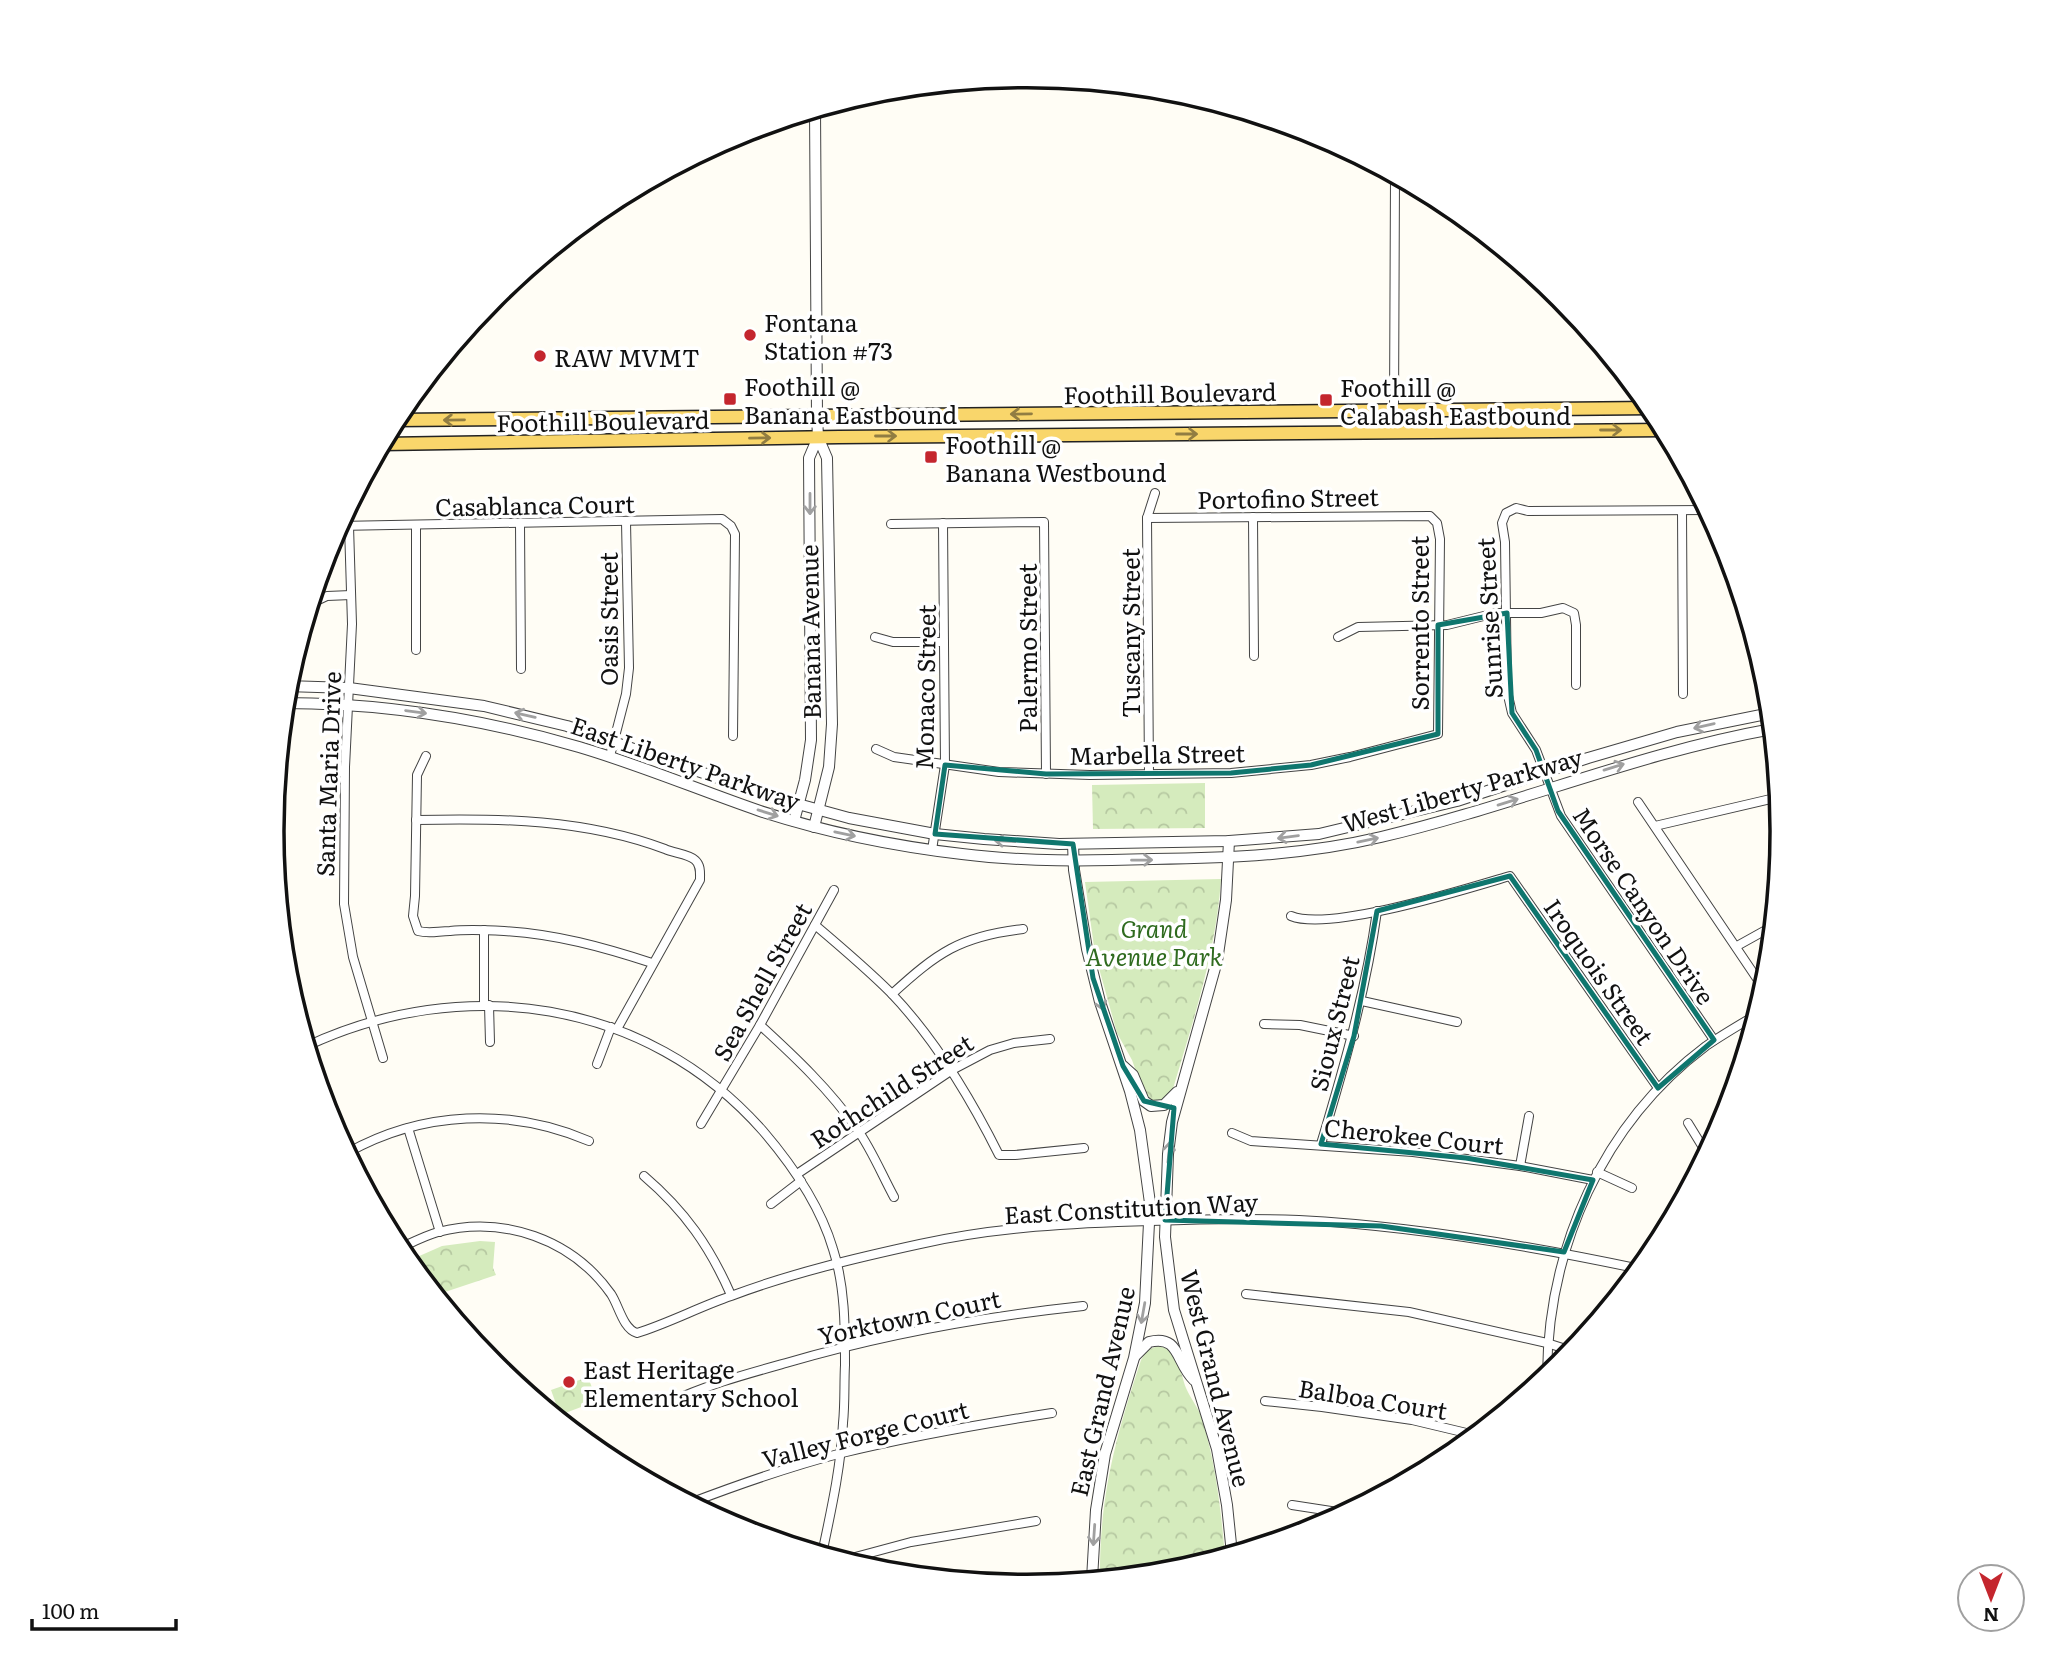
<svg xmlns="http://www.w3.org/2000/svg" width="2054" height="1661" viewBox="0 0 2054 1661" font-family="Literata,serif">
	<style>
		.park { fill: url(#park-crowns) }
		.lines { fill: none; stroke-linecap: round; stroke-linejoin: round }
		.minor-casing { stroke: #444; stroke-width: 10 }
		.tertiary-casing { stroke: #444; stroke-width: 12 }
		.primary-casing { stroke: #222; stroke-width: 15 }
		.minor { stroke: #fff; stroke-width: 8 }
		.tertiary { stroke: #fff; stroke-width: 10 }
		.primary { stroke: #f9d66b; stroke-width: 12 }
		.oneway { stroke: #917d42 }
		.oneway2 { stroke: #a0a0a0 }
		.marked { fill: none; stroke: #0f766e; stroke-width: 5; stroke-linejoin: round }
		.poi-dot { fill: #c4262e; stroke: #fff; stroke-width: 2.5 }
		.labels { text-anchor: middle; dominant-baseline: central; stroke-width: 7; stroke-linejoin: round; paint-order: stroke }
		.poi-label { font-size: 24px; fill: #111; stroke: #fff; text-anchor: start }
		.street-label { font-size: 24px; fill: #111; stroke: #fff }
		.park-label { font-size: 24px; font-style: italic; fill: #2f6b1f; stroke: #fff }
		.rim { fill: none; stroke: #111; stroke-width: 3.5 }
	</style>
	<defs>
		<pattern id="park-crowns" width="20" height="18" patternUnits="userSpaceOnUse" patternTransform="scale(1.75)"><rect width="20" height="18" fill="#d5ebbd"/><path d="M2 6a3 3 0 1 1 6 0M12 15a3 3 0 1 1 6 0" fill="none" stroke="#b6c8a1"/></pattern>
	</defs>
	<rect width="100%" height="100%" fill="#fffdf5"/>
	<g class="park">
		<polygon points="1205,783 1205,828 1093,829 1092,785"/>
		<path d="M 1221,879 C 1216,953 1193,1021 1172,1092 L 1163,1100 L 1152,1100 L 1143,1091 L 1132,1060 L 1117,1033 L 1095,954 L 1085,882 Z"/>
		<polygon points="480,1241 495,1242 493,1268 496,1275 436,1295 408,1261 442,1246"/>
		<path d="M 1158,1346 C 1179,1349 1180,1372 1186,1388 C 1191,1400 1200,1409 1203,1422 C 1216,1465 1221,1511 1225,1556 L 1174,1571 L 1100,1579 C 1099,1497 1116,1436 1141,1360 L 1147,1350 Z"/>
		<polygon points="588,1377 597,1401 560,1415 551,1390"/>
	</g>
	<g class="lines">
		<defs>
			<g id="minor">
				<polyline points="1394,411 1395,175"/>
				<polyline points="1708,510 1528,511 1516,508 1506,513 1502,523 1505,542 1507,691 1512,713 1536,750 1561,816 1714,1040"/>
				<polyline points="1682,511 1683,694"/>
				<polyline points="1253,517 1254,656"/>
				<polyline points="520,524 521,669"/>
				<polyline points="891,524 1044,522 1046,774"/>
				<polyline points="416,525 416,650"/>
				<polyline points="338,526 722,519 731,526 735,534 733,736"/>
				<polyline points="349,526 352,624 345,767 344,904 353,957 383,1058"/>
				<polyline points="310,604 327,596 351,595"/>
				<polyline points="875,637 893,642 944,642"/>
				<polyline points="1338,637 1358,627 1447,625 1496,613 1541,613 1563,608 1574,613 1576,625 1576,685"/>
				<polyline points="876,749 894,757 999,772 1090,775 1231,773 1311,765 1350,757 1438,734 1440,539 1437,523 1430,516 1147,518"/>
				<path d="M 426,756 L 417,775 L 415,896 L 413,916 L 418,931 C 430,934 438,931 450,931 C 468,929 486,930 504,931 C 556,934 603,947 652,963"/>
				<polyline points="610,756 626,694 629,668 626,522"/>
				<polyline points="1149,773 1147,518 1155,493"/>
				<polyline points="1638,802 1764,989"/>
				<path d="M 416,820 C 500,818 585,819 665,849 C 673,853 689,854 695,860 C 701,865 700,873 700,880 L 617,1029"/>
				<polyline points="1655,826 1779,797"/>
				<polyline points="932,850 945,765 943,523"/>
				<path d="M 1291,916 C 1330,932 1466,889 1510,876 L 1658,1088"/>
				<path d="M 815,925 C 841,947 867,969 891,993 C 936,1040 970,1097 999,1155 L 1015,1155 L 1084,1148"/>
				<polyline points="484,930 484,1005"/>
				<polyline points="1737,946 1773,926"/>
				<path d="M 892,994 C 937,953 960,936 1023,929"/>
				<polyline points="1362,1001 1457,1022"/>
				<polyline points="489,1005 490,1042"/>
				<polyline points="1264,1024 1300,1025 1354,1036"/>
				<path d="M 760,1025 C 795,1057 830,1090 857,1129 C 872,1150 882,1175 894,1197"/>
				<path d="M 307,1046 C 463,973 647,999 763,1131 C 793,1166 820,1205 833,1249 C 845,1286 845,1326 845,1365 C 844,1384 845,1404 843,1423 C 841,1467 831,1511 822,1554"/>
				<polyline points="597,1064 611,1027"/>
				<polyline points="1688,1123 1707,1154"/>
				<polyline points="701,1124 760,1025 834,890"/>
				<polyline points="408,1128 440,1232"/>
				<polyline points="1232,1133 1251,1141 1413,1152 1520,1166 1593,1180"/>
				<path d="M 1321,1144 C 1344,1067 1366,991 1377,911"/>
				<path d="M 347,1153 C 422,1111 510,1107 589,1141"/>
				<polyline points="1520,1166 1529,1116"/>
				<polyline points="1597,1172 1632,1188"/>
				<polyline points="797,1174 952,1070 990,1050 1014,1043 1050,1039"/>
				<path d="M 644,1176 C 685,1211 710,1247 731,1295"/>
				<polyline points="771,1204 801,1181"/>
				<path d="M 398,1249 C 411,1243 424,1236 438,1232 C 503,1215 572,1239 611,1294 C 619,1306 623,1329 637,1333 C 669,1323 699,1307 731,1296 C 792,1273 856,1258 920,1244 C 995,1227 1075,1223 1151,1221 C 1201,1219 1250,1218 1299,1220 C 1414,1226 1527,1245 1640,1269"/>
				<polyline points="1246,1294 1409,1312 1547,1343 1572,1351"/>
				<path d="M 1547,1376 C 1548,1248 1602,1124 1706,1046 C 1722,1035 1739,1025 1756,1015"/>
				<polyline points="1265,1401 1322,1407 1412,1420 1475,1435"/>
				<path d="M 666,1404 C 706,1385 743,1375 786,1363 C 885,1334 980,1317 1083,1306"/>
				<path d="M 690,1503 C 740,1484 791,1466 842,1453 C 912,1436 981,1424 1052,1413"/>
				<polyline points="1292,1505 1344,1513"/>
				<polyline points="844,1560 911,1542 1036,1521"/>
			</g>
			<g id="tertiary">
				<polyline points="286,686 349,688 484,706 567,726 776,798 849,818 935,834 984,839 1059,844 1229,841 1319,834 1457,801 1588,758 1677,732 1771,713"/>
				<path d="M 284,703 C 384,703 483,719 579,747 C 640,765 699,790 760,811 C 825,832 894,846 962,854 C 1025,862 1089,861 1153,859 C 1230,858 1305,855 1381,837 C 1513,806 1638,753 1772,729"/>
				<polyline points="794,821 805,780 811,740 809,458 818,437"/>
				<polyline points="814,827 829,767 832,724 827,458 818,437 817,416 815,109"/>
				<polyline points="1229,841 1226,900 1217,961 1172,1122 1168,1154 1165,1237 1174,1310 1217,1449 1227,1505 1232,1554"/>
				<polyline points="1073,844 1074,870 1087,949 1100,1002 1130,1091 1140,1130 1150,1203 1145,1303 1134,1358 1105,1454 1096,1510 1092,1579"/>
				<polyline points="1123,1066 1133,1075 1144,1101 1151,1106 1164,1105 1177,1092"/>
				<path d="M 1135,1356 L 1149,1342 C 1180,1334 1176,1363 1194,1380"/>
			</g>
			<g id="primary">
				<polyline points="394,420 1653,408"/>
				<polyline points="382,444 839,437 1665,430"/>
			</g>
		</defs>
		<use href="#minor" class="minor-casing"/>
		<use href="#tertiary" class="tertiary-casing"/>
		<use href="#primary" class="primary-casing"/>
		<use href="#minor" class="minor"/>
		<use href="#tertiary" class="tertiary"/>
		<use href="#primary" class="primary"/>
	</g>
	<defs><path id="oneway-shaft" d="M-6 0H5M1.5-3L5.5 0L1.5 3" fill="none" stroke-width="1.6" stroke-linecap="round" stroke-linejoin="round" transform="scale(1.75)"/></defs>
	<g class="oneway">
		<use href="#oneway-shaft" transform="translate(1021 414) rotate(179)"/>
		<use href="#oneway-shaft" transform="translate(454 420) rotate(179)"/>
		<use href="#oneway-shaft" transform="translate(1611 430)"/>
		<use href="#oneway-shaft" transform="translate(1187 434)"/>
		<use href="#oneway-shaft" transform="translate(886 436)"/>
		<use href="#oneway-shaft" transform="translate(760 438) rotate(-1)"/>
	</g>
	<g class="oneway2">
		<use href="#oneway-shaft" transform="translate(810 504) rotate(90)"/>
		<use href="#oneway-shaft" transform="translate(416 712) rotate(8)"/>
		<use href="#oneway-shaft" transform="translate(525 715) rotate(-167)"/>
		<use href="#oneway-shaft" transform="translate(1704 726) rotate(167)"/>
		<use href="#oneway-shaft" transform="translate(1614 767) rotate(-17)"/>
		<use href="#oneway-shaft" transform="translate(1508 802) rotate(-17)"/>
		<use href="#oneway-shaft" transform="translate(768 813) rotate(17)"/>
		<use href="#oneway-shaft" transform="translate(845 834) rotate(12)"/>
		<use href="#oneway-shaft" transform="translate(1288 837) rotate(173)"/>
		<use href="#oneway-shaft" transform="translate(1368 840) rotate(-12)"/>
		<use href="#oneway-shaft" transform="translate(1005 841) rotate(-177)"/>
		<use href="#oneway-shaft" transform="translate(1142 860) rotate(-1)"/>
		<use href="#oneway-shaft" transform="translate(1100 1000) rotate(73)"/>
		<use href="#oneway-shaft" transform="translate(1169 1152) rotate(-84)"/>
		<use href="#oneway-shaft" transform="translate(1143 1313) rotate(100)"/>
		<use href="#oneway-shaft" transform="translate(1094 1535) rotate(94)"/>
	</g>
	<path class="marked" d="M 1507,613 L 1512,713 L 1536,750 L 1558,811 L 1714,1040 L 1658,1088 L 1510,876 L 1377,911 L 1354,1036 L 1321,1144 L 1466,1158 L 1593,1180 L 1564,1252 L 1381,1226 L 1165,1220 L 1174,1108 L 1144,1101 L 1123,1066 L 1093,978 L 1073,844 L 935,834 L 945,765 L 1046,774 L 1231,773 L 1311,765 L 1438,734 L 1438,625 Z"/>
	<g class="poi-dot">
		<circle cx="750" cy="335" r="7"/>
		<circle cx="540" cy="356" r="7"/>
		<rect x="723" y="392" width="14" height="14" rx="3.5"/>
		<rect x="1319" y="393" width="14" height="14" rx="3.5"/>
		<rect x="924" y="450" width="14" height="14" rx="3.5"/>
		<circle cx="569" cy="1382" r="7"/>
	</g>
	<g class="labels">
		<g class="poi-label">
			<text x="764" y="321">Fontana<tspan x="764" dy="28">Station #73</tspan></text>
			<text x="554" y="356">RAW MVMT</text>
			<text x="744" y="385">Foothill @<tspan x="744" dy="28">Banana Eastbound</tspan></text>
			<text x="1340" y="386">Foothill @<tspan x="1340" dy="28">Calabash Eastbound</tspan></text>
			<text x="945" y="443">Foothill @<tspan x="945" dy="28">Banana Westbound</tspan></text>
			<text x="583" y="1368">East Heritage<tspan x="583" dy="28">Elementary School</tspan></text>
		</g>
		<g class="street-label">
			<text transform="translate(1170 392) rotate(-1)">Foothill Boulevard</text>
			<text transform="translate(603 420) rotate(-1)">Foothill Boulevard</text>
			<text transform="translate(1288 497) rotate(-1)">Portofino Street</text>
			<text transform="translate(535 504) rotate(-1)">Casablanca Court</text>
			<text transform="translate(1488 618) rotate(-93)">Sunrise Street</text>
			<text transform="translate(607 619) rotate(-90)">Oasis Street</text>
			<text transform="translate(1418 623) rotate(-90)">Sorrento Street</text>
			<text transform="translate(809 632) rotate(-91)">Banana Avenue</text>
			<text transform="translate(1129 633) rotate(-90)">Tuscany Street</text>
			<text transform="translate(1026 648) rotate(-90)">Palermo Street</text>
			<text transform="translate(924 687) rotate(-89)">Monaco Street</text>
			<text transform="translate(1157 753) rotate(-1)">Marbella Street</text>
			<text transform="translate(686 762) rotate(19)">East Liberty Parkway</text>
			<text transform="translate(327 774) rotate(-88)">Santa Maria Drive</text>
			<text transform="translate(1462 789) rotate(-16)">West Liberty Parkway</text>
			<text transform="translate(1645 905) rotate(56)">Morse Canyon Drive</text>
			<text transform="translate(1600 971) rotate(55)">Iroquois Street</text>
			<text transform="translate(761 981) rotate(-61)">Sea Shell Street</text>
			<text transform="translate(1333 1023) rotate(-76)">Sioux Street</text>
			<text transform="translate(891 1090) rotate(-33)">Rothchild Street</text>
			<text transform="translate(1414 1135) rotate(6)">Cherokee Court</text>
			<text transform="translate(1131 1207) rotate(-3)">East Constitution Way</text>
			<text transform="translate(909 1316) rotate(-12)">Yorktown Court</text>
			<text transform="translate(1217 1378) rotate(76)">West Grand Avenue</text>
			<text transform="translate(1101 1391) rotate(-77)">East Grand Avenue</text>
			<text transform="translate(1373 1398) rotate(9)">Balboa Court</text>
			<text transform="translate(865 1433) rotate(-14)">Valley Forge Court</text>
		</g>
		<g class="park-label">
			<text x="1154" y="927">Grand<tspan x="1154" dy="28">Avenue Park</tspan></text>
		</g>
	</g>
	<path d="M0 0H2054V1661H0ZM284 831a743 743 0 1 1 1486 0a743 743 0 1 1-1486 0Z" fill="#fff" fill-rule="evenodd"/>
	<path class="rim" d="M284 831a743 743 0 1 1 1486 0a743 743 0 1 1-1486 0Z"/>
	<g transform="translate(1991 1598) rotate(180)"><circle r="33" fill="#ffffff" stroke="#a0a0a0" stroke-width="2"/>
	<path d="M0-5L12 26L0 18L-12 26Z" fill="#c4262e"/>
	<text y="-10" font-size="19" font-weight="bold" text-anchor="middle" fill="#111111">N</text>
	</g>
	<path d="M32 1619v10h144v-10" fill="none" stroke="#111111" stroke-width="3.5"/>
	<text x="42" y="1619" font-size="21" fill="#111111" stroke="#ffffff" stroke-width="5" paint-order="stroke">100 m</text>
</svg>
